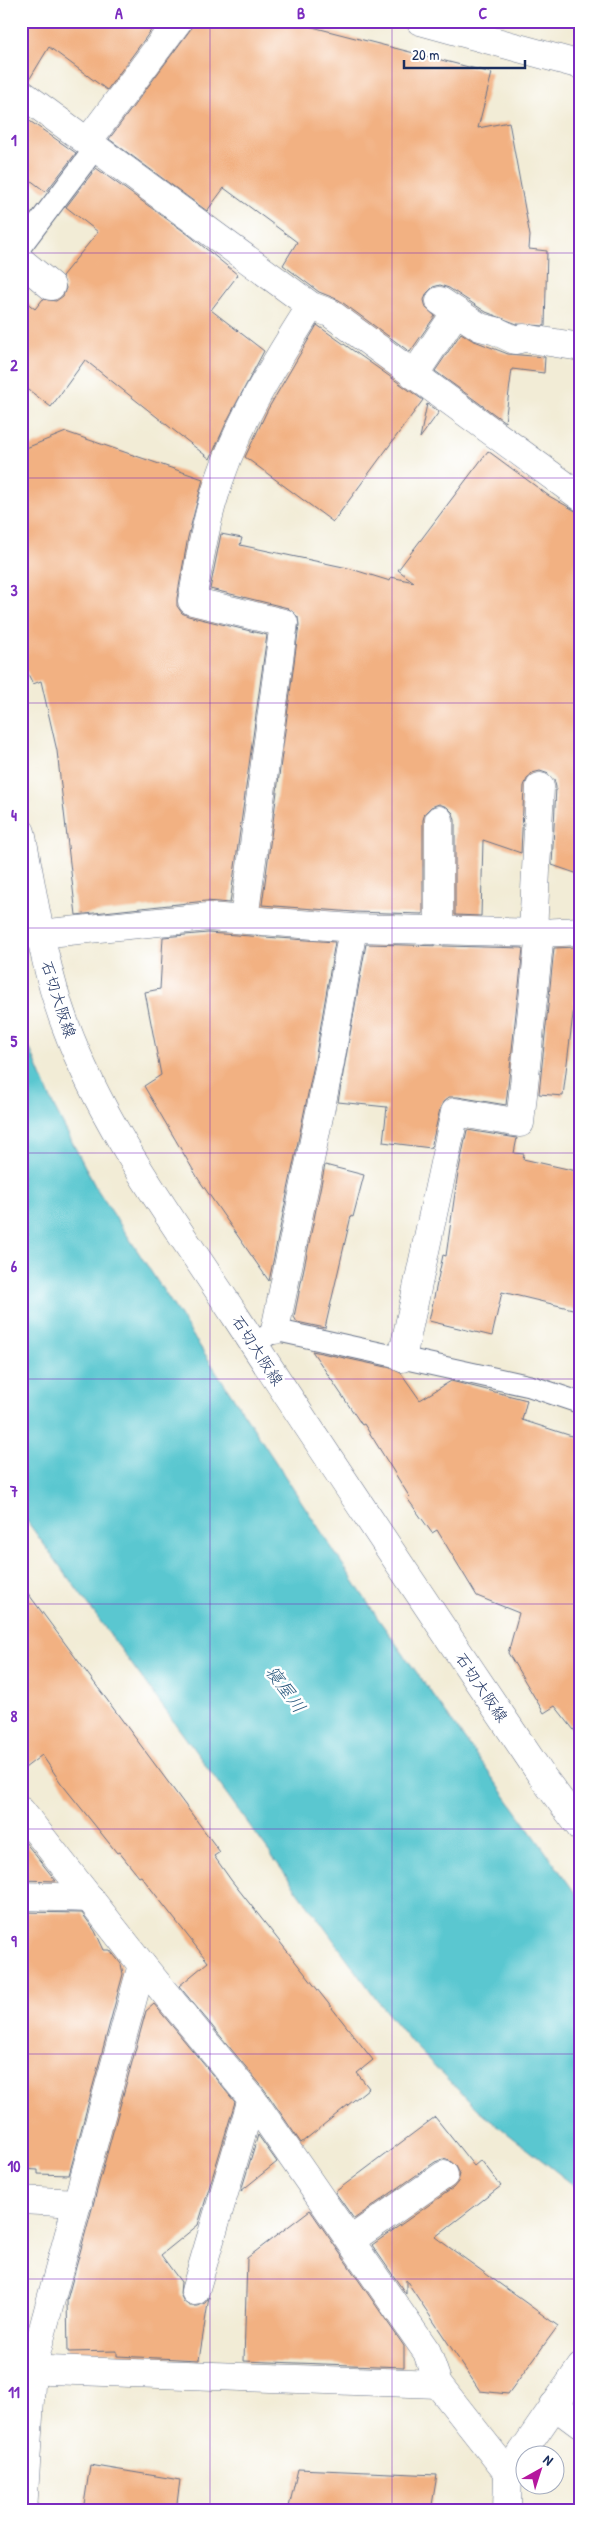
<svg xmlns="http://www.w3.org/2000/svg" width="602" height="2532" viewBox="0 0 602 2532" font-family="'Patrick Hand','Klee One',sans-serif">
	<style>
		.water { fill: #5ac7d0; stroke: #3a7b97 }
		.building { fill: #f2b182 }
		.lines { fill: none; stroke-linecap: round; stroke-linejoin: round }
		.lane-casing { stroke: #667188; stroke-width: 23 }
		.street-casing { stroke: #667188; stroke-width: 29 }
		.secondary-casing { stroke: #667188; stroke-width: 29 }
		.lane { stroke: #fff; stroke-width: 21 }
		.street { stroke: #fff; stroke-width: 28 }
		.secondary { stroke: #fff; stroke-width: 28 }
		.grid { fill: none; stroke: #7b2cbf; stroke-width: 1; stroke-opacity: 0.55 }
		.labels { text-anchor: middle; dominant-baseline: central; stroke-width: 5; stroke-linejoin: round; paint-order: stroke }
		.street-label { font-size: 16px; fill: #1b2f5e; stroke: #fff }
		.water-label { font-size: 18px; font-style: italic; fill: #2e5d80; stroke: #fff }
		.neatline { fill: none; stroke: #7b2cbf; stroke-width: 2 }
		.grid-label { font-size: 16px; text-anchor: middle; font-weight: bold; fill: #7b2cbf }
	</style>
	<rect width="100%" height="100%" fill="#fff"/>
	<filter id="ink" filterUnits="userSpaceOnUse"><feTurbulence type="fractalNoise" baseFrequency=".02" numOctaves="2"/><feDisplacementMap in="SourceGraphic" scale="10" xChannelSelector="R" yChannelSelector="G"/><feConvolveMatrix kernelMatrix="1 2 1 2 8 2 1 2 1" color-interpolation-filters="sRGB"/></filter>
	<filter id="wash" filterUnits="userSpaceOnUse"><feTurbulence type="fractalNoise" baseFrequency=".0096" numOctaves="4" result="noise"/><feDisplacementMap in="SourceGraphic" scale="20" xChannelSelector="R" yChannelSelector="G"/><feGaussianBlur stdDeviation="1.12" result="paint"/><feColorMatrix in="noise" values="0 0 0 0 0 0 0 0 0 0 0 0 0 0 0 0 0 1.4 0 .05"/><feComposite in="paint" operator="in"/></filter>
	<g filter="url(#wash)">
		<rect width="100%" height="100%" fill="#f2ecd6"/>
		<polygon class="water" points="21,1027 54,1107 95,1186 379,1620 581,1901 581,2191 477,2109 413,2044 384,2009 21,1513"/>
		<g id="blocks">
			<g class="building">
				<polygon points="21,21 158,21 107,90 49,47 29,80 21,78"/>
				<polygon points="193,21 289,21 492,73 478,128 509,122 530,236 529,249 547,251 545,326 517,324 486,312 449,288 440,285 433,287 427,293 424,300 426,308 435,316 410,352 339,300 319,292 283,265 297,242 224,188 207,211 109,139 190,30"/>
				<polygon points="21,115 76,153 46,192 21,173"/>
				<polygon points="96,168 189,235 238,275 211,310 264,351 228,419 210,459 85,360 51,407 21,384 21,298 35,309 43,299 56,301 63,296 66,288 62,276 98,232 66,207"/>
				<polygon points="317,325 423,400 333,522 245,457 268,409"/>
				<polygon points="461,333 472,340 508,354 545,357 544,373 512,369 505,422 435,371"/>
				<polygon points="427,404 439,412 420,438"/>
				<polygon points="66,432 203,479 188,537 177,598 177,606 182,613 188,616 267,635 230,903 206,901 76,915 57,751 41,681 33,684 21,660 21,450"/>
				<polygon points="488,451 549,496 581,514 581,875 552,865 556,787 554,779 549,774 540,771 532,773 527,779 524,786 521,853 483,840 481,916 455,915 455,820 453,813 447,807 439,804 431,807 425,813 423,820 423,914 354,912 262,905 299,625 298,617 288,608 210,589 221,534 242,538 240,545 348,568 390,581 391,577 414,582 398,570"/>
				<polygon points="208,933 335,942 315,1060 269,1281 199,1180 144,1086 161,1075 145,992 160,989 163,937"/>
				<polygon points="366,944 523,948 506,1105 458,1097 449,1097 443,1102 440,1109 431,1148 383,1142 387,1107 338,1102"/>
				<polygon points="578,947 576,990 563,1096 539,1094 554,948"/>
				<polygon points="467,1130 517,1138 514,1153 524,1154 523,1159 581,1172 581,1311 502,1292 492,1336 429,1321 443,1255 446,1256 457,1179"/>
				<polygon points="325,1165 364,1175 353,1217 351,1216 325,1328 297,1322 294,1317"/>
				<polygon points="312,1351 391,1368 401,1373 420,1400 451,1381 527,1400 522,1420 581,1439 581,1739 555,1706 544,1713 508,1653 519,1613 477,1596 437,1530 432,1533 407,1498 409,1496 364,1424 362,1425"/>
				<polygon points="21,1584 220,1852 214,1856 231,1880 373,2060 357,2073 369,2088 301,2143 264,2089 179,1986 208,1962 141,1876 139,1877 119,1852 117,1853 61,1783 42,1755 21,1771"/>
				<polygon points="21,1837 56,1881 21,1880"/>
				<polygon points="21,1912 82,1913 95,1931 104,1950 110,1950 121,1964 123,1974 69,2175 38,2174 38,2170 21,2169"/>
				<polygon points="154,2004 235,2102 198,2225 161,2255 181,2282 180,2294 184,2302 190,2306 198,2306 205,2303 209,2297 199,2360 117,2356 117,2351 68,2352 67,2300 146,2011"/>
				<polygon points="435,2117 474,2166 481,2160 501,2186 435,2237 558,2326 508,2394 480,2391 406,2280 406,2294 372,2245 453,2188 458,2182 460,2174 456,2166 450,2161 443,2159 435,2162 354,2219 335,2192"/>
				<polygon points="258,2135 277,2162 241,2191"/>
				<polygon points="310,2210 404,2346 404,2367 244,2361 247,2258"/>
				<polygon points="90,2465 180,2480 176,2511 83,2511"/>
				<polygon points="298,2469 437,2475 431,2511 288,2511"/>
			</g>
		</g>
	</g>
	<g filter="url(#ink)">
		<use href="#blocks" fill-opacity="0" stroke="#667188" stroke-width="1"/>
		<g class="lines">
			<defs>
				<g id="lane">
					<polyline points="21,246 96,147"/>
					<polyline points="262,1339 275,1330 530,1386 581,1403"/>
				</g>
				<g id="street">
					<polyline points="21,93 311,306 330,313 581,497"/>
					<polyline points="88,141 178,21"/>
					<polyline points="21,261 51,286"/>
					<polyline points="440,301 480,327 496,331 515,340 524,338 581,347"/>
					<polyline points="414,375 456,312"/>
					<path d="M 244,919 L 284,623 L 192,601 C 198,569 203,536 212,504 C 232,431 271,369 311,306"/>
					<polyline points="439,931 439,820"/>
					<polyline points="533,933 540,787"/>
					<polyline points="39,934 208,917 353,928 540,933 581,931"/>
					<polyline points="275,1330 330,1063 353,928"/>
					<polyline points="402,1358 455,1112 520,1123 540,933"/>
					<polyline points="21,1811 142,1965 252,2099 427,2352 438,2384 508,2473"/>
					<polyline points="21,1896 90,1898"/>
					<polyline points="21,2200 78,2203"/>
					<polyline points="351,2240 444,2175"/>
					<polyline points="195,2291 252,2099"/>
					<polyline points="21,2369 438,2384"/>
					<polyline points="23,2511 32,2369 142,1965"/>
				</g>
				<g id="secondary">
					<polyline points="420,21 581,65"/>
					<path d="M 21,832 C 34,896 42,962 65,1024 C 104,1130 175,1223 236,1317 C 337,1472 440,1625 544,1779 L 581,1828"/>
					<polyline points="554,2405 581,2425"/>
					<polyline points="507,2511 508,2473 581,2367"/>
				</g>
			</defs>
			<use href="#lane" class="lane-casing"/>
			<use href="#street" class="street-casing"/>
			<use href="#secondary" class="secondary-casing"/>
			<use href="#lane" class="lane"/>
			<use href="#street" class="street"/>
			<use href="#secondary" class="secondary"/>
		</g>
	</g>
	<path class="grid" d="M 210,21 L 210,2511M 392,21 L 392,2511M 21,253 L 581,253M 21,478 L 581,478M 21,703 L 581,703M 21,928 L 581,928M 21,1153 L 581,1153M 21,1379 L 581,1379M 21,1604 L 581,1604M 21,1829 L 581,1829M 21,2054 L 581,2054M 21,2279 L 581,2279"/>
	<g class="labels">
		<g class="street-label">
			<text transform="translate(59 999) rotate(72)">石切大阪線</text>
			<text transform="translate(258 1350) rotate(57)">石切大阪線</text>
			<text transform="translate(482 1687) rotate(56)">石切大阪線</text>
		</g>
		<g class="water-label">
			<text transform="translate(286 1689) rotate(54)">寝屋川</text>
		</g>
	</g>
	<rect width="602" height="2532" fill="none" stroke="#fff" stroke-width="55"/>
	<g transform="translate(540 2470) rotate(39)"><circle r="24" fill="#ffffff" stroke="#a4acbf"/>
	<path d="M0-4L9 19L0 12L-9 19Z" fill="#b5179e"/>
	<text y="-8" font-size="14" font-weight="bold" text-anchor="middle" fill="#1b2f5e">N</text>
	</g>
	<path d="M404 60v8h121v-8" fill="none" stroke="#1b2f5e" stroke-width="2.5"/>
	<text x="412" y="60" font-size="15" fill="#1b2f5e" stroke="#ffffff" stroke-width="4" paint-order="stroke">20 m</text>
	<rect x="28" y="28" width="546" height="2476" class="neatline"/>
	<g class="grid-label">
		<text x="119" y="19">A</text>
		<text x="301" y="19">B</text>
		<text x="483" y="19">C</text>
		<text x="14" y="146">1</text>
		<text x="14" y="371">2</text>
		<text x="14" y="596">3</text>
		<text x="14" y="821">4</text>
		<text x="14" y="1047">5</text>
		<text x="14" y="1272">6</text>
		<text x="14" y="1497">7</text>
		<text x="14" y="1722">8</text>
		<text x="14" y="1947">9</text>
		<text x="14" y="2172">10</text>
		<text x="14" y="2398">11</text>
	</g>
</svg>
